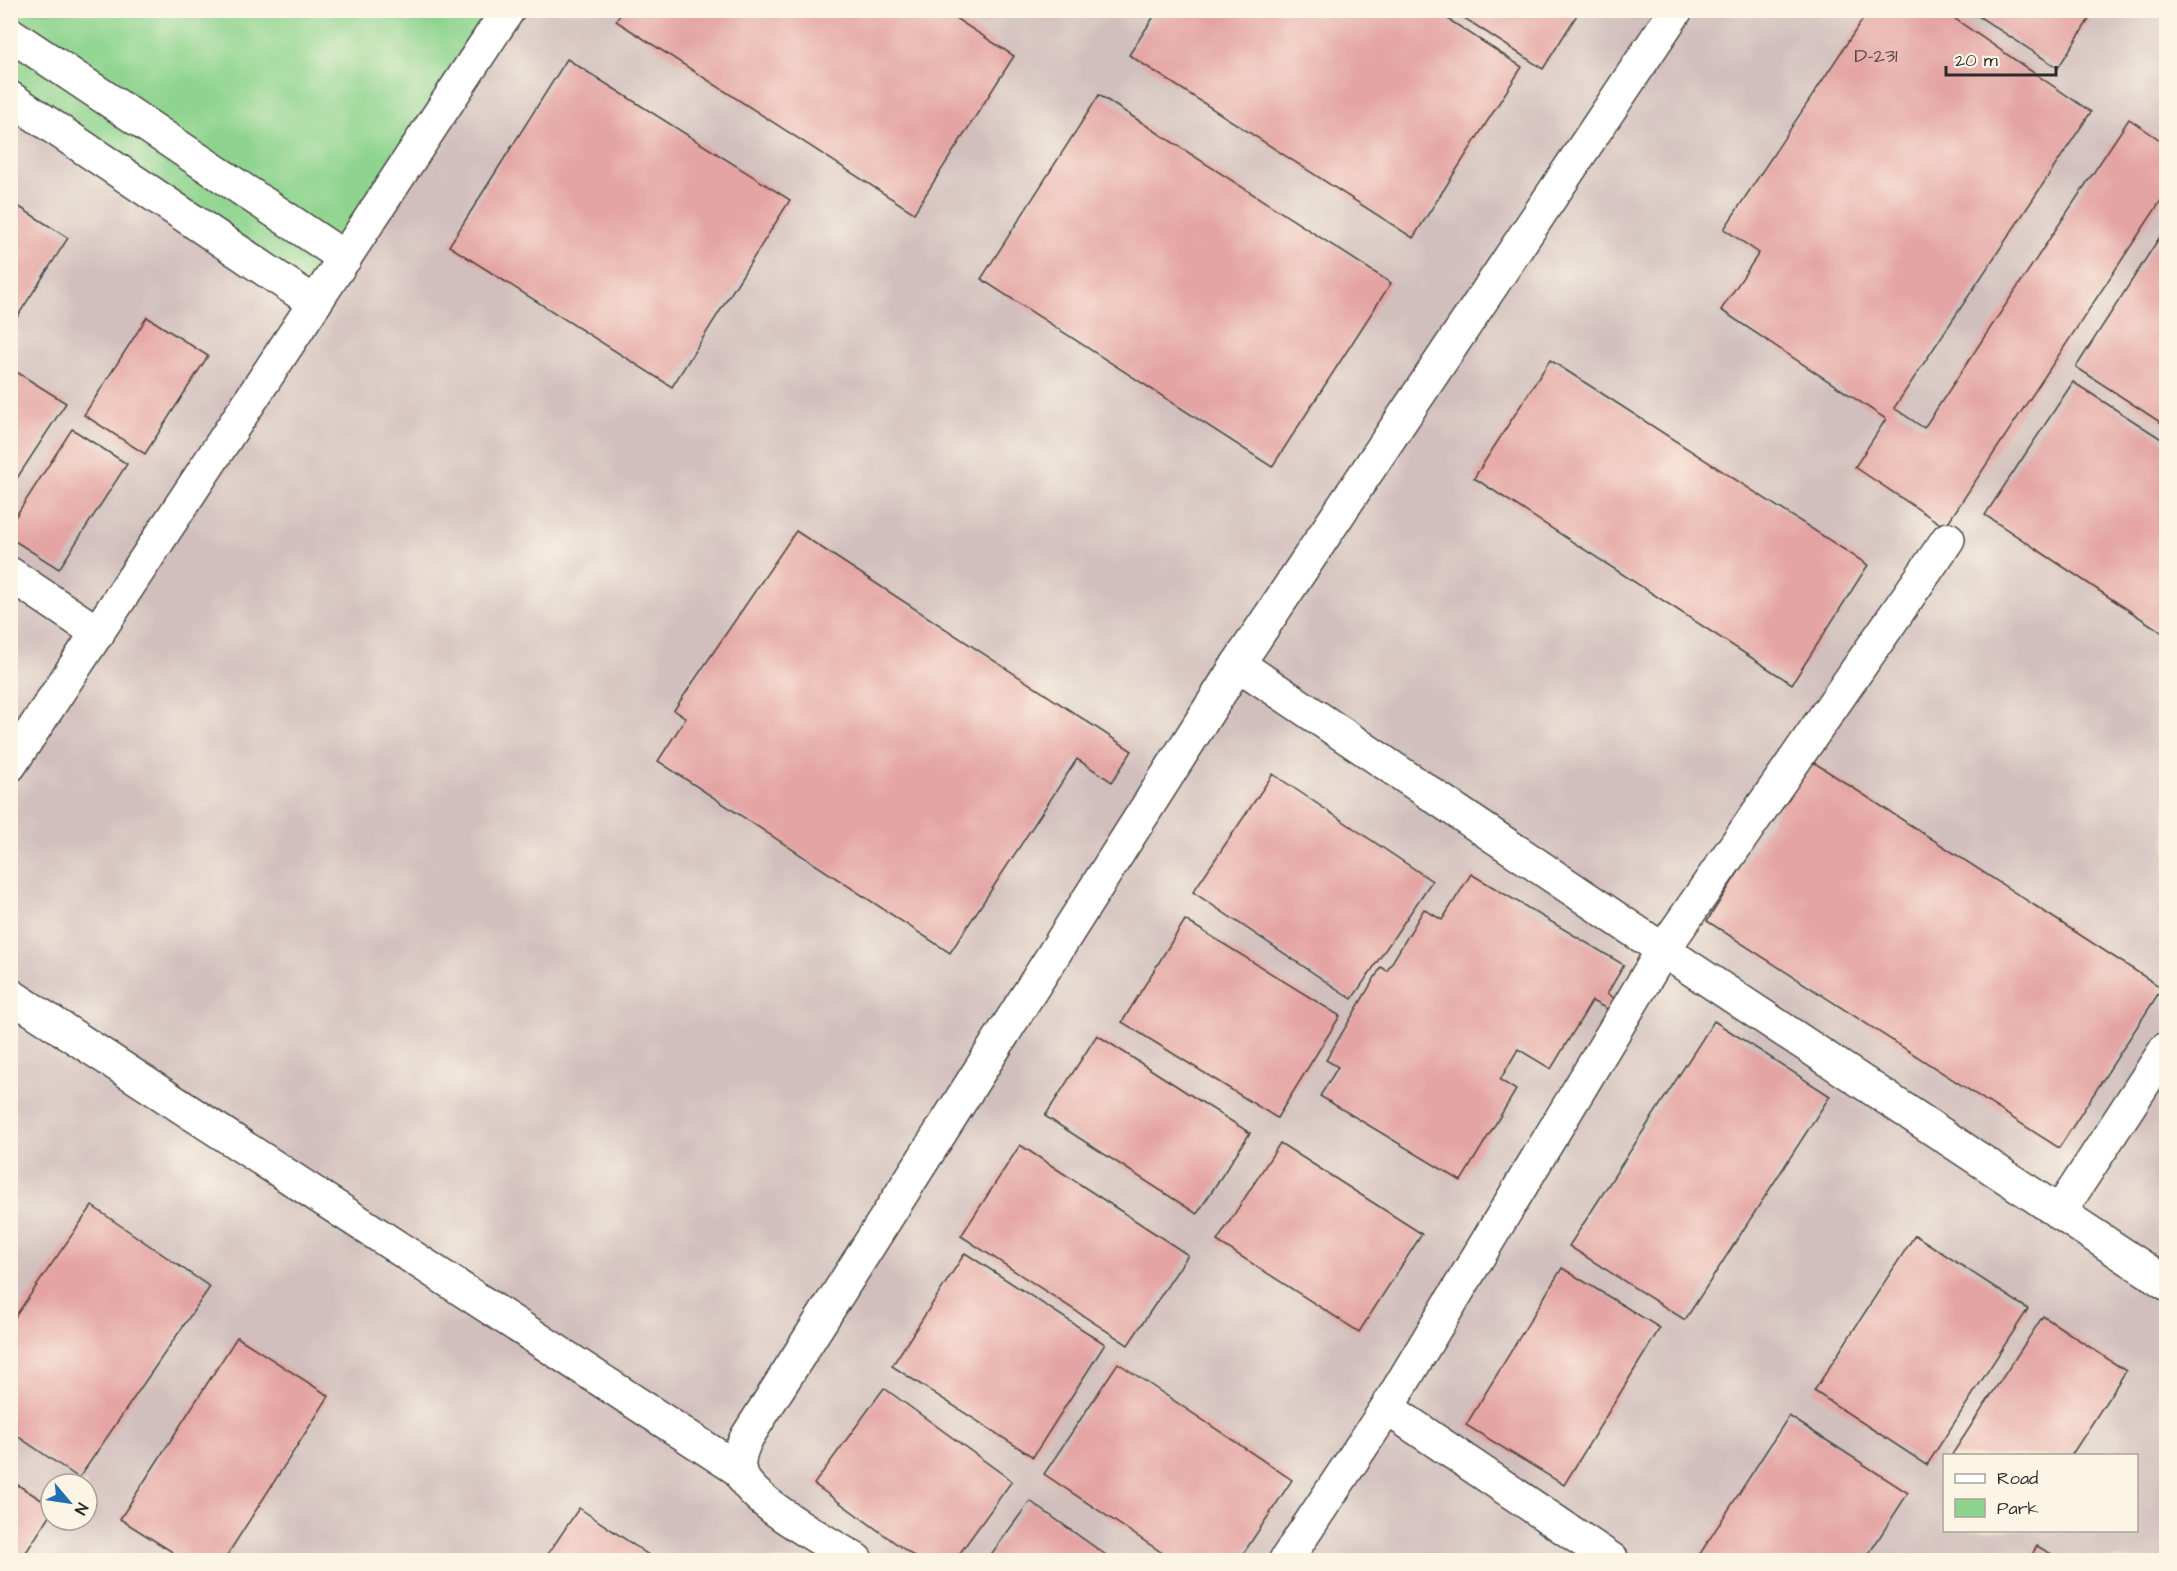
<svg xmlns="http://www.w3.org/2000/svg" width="2177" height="1571" viewBox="0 0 2177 1571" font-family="'Architects Daughter',sans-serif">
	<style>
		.industrial { fill: #d1bfbd; fill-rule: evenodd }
		.green { fill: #8ed48f; stroke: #5c805d; stroke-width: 1.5 }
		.building { fill: #e4a4a3 }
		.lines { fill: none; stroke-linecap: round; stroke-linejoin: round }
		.minor-casing { stroke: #494642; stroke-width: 36 }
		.minor { stroke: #fff; stroke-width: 33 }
		.labels { text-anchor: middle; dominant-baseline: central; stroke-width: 4.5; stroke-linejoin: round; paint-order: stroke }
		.number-label { font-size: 20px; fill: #594949 }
	</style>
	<rect width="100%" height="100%" fill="#fcf5e5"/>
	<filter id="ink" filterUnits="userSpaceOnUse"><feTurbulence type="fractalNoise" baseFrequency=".0167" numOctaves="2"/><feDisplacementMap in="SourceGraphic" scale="12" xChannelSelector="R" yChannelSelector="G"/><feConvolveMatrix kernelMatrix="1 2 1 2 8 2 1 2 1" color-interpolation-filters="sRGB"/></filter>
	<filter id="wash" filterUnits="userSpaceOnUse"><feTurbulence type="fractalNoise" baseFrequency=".008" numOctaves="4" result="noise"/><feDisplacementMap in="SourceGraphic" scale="24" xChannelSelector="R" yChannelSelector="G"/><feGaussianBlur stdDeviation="1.35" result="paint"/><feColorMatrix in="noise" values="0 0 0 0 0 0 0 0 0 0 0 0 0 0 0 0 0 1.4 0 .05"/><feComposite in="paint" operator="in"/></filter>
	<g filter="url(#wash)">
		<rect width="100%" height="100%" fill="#f2e2c4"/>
		<path class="industrial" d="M 11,11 L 2166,11 L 2166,1560 L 11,1560 ZM 1944,1456 L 2136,1456 L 2136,1530 L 1944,1530 ZM 51,1484 L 87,1484 L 87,1520 L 51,1520 Z"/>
		<polygon class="green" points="11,11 508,11 315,303 11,87"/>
		<g id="blocks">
			<g class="building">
				<polygon points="623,10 943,10 1014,56 914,213 616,21"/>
				<polygon points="1158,10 1434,10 1522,67 1413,238 1129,55"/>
				<polygon points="1452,10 1580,10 1543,69"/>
				<polygon points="1869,10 1942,10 2091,112 1894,408 1924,428 2129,119 2166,144 2166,193 1945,527 1855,467 1886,419 1721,310 1759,253 1724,229"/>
				<polygon points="1969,10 2095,10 2058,68"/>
				<polygon points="567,59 790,200 672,387 449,246"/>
				<polygon points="1099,95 1391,283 1272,467 981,279"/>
				<polygon points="10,201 68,238 10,328"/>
				<polygon points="2163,232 2166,235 2166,426 2076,367"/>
				<polygon points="147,317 208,356 145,454 84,415"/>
				<polygon points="1550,360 1868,565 1792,684 1474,478"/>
				<polygon points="15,371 66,403 10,489 10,379"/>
				<polygon points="2073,382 2166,442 2166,635 1985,515"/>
				<polygon points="72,429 127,464 59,569 10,538 10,525"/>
				<polygon points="796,531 1132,751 1112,782 1077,759 950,953 658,761 686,718 674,710"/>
				<polygon points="1810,760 2162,988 2059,1148 1707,921"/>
				<polygon points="1273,774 1432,881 1352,999 1193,892"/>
				<polygon points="1471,874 1624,965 1607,994 1621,1002 1615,1013 1592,1001 1551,1069 1518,1049 1500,1080 1516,1090 1461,1181 1320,1096 1338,1067 1326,1060 1381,967 1387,971 1424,909 1442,920"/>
				<polygon points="1185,920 1340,1016 1277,1118 1122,1022"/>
				<polygon points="1714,1021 1830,1096 1685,1320 1569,1246"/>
				<polygon points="1097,1035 1250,1133 1197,1214 1045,1116"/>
				<polygon points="1280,1143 1422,1234 1359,1332 1217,1241"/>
				<polygon points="1020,1145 1188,1255 1128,1345 961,1236"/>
				<polygon points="92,1206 210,1287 79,1478 10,1431 10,1324"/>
				<polygon points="1915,1235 2028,1309 1927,1465 1814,1391"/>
				<polygon points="965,1253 1105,1344 1033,1457 892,1366"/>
				<polygon points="1562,1268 1660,1328 1564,1485 1466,1425"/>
				<polygon points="2043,1316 2126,1371 2071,1456 1951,1456"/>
				<polygon points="237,1337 329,1396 224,1560 185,1560 120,1519"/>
				<polygon points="1118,1363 1292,1480 1239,1560 1173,1560 1044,1474"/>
				<polygon points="884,1388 1012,1481 955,1560 919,1560 814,1484"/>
				<polygon points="1789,1416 1908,1493 1865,1560 1696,1560"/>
				<polygon points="10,1480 51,1506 51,1514 21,1560 10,1560"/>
				<polygon points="1030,1501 1113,1560 987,1560"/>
				<polygon points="579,1508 656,1560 544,1560"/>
				<polygon points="2037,1546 2062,1560 2029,1560"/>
			</g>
		</g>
	</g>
	<g filter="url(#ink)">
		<use href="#blocks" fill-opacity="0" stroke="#494642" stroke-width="1.5"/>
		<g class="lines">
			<defs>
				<g id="minor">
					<polyline points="10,34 345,258"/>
					<polyline points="10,98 315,303"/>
					<polyline points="10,574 98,633"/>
					<polyline points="1238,664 1663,950 2166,1283"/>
					<polyline points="10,765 508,10"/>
					<polyline points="10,995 739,1470"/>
					<polyline points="2059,1213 2166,1049"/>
					<polyline points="1387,1408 1612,1560"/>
					<path d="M 856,1560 C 830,1544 742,1498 739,1467 C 738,1456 742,1447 747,1437 L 1238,664 L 1676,10"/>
					<polyline points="1286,1560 1387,1408 1663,950 1948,539"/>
				</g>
			</defs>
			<use href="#minor" class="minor-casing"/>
			<use href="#minor" class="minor"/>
		</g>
	</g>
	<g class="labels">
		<g class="number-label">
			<text x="1876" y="56">D-231</text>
		</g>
	</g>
	<rect width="2177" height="1571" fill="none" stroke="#fcf5e5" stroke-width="36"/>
	<rect x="1943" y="1454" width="195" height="78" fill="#fcf5e5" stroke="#a8a49b" stroke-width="1.5"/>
	<rect x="1955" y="1474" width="30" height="9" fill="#ffffff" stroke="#a8a49b" stroke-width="1.5"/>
	<text x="1997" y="1484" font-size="18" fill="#2b2b2b">Road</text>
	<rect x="1955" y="1499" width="30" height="18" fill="#8ed48f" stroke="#a8a49b" stroke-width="1.5"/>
	<text x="1997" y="1514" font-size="18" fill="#2b2b2b">Park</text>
	<g transform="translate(69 1502) rotate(119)"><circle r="28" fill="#fcf5e5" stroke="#a8a49b" stroke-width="1.5"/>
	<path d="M0-4.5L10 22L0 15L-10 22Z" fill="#1f6fb2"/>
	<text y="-9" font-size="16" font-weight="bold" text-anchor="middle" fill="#2b2b2b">N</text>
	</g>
	<path d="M1946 66v9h110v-9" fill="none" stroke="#2b2b2b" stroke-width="3"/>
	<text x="1955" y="66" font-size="18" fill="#2b2b2b" stroke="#fcf5e5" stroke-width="4.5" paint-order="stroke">20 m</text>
</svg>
